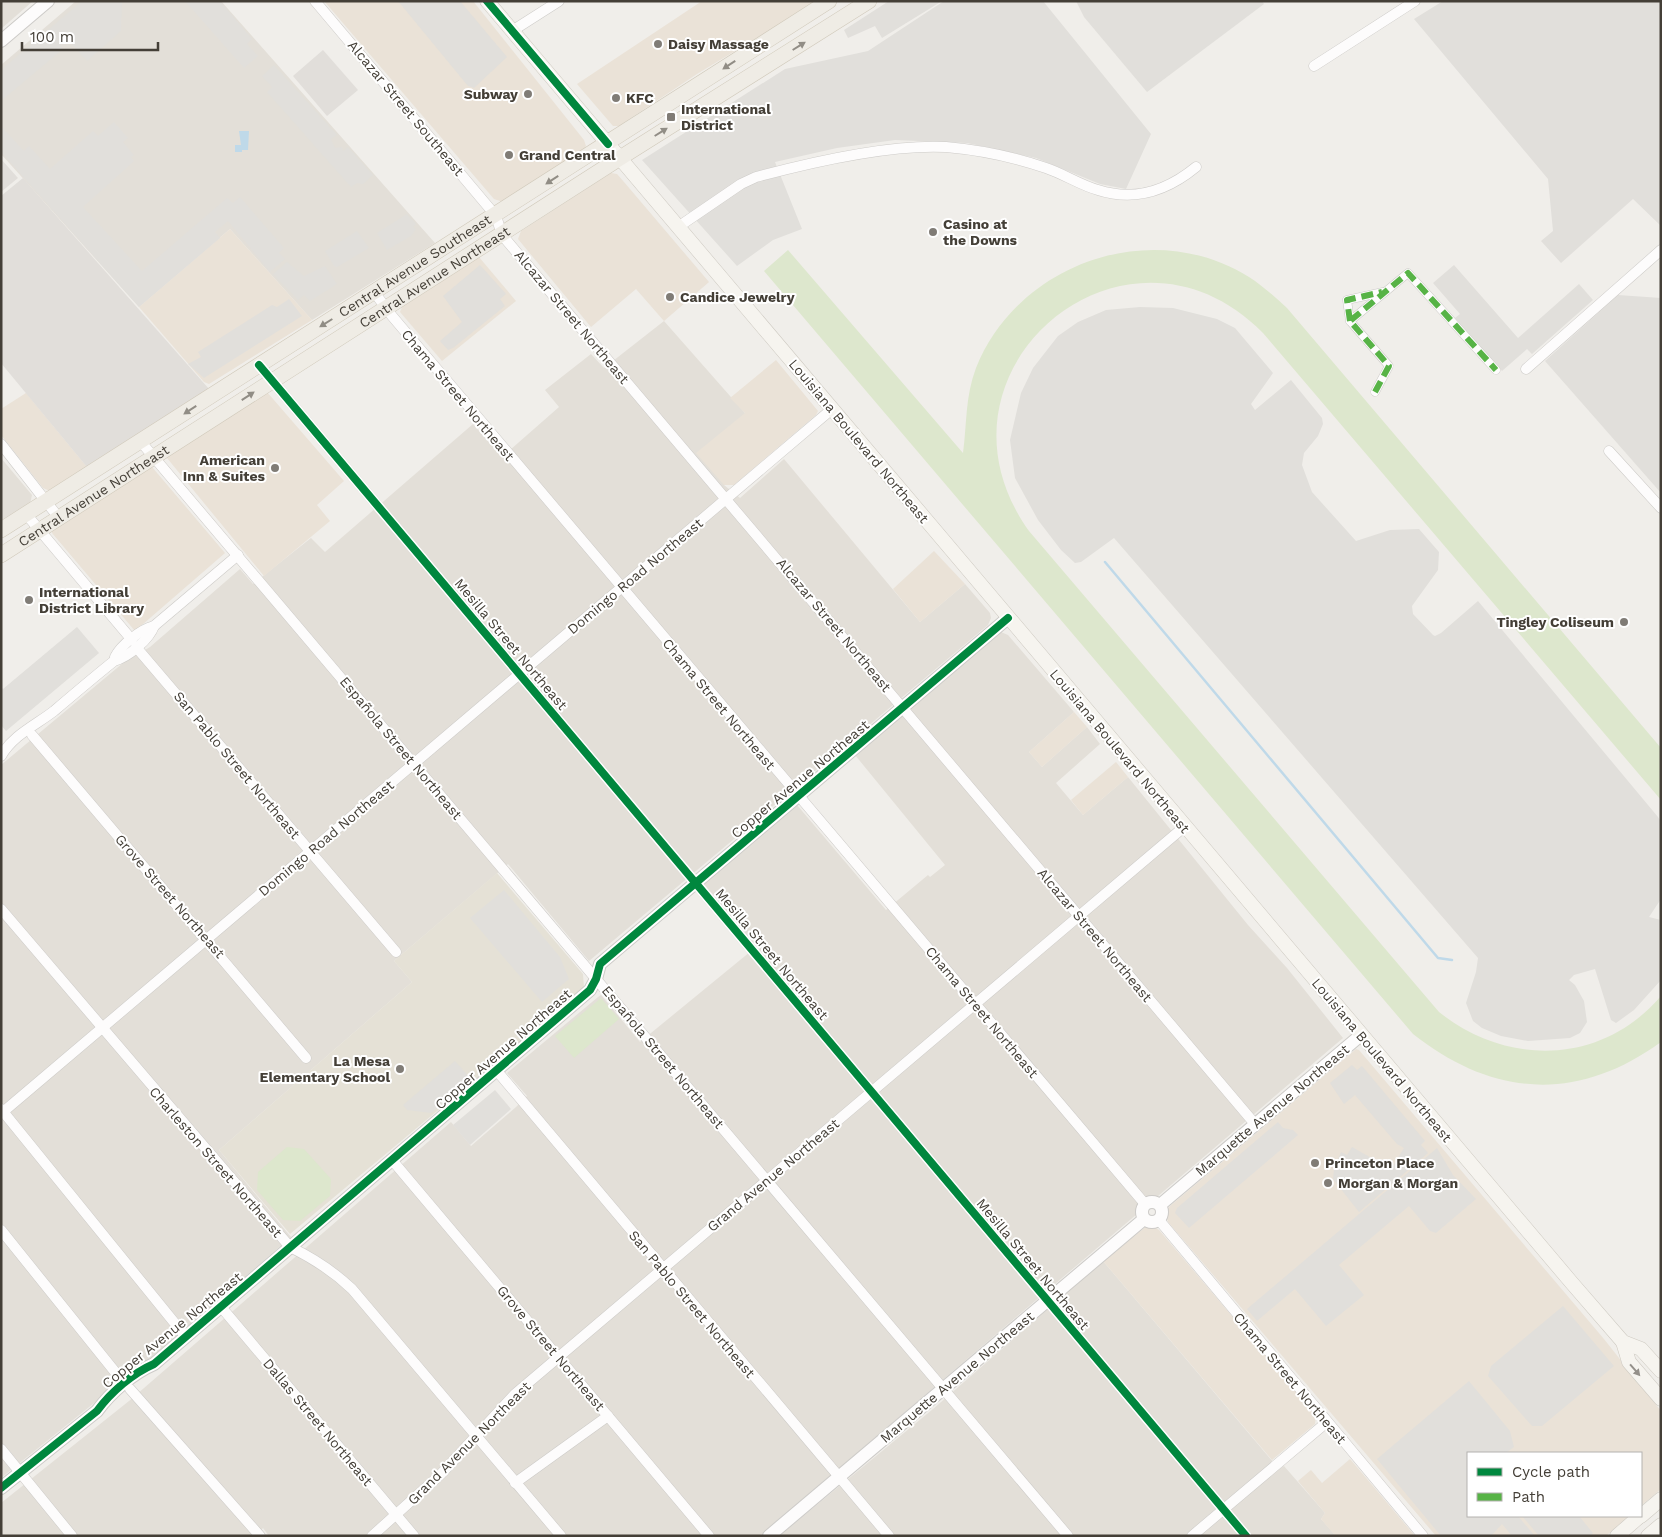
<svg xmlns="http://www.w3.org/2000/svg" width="1662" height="1537" viewBox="0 0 1662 1537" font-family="'Work Sans',sans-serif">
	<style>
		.residential { fill: #e3dfd8 }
		.commercial { fill: #eae2d7 }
		.industrial { fill: #e1deda }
		.education { fill: #e5e1d6 }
		.green { fill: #dde7cd }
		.parking { fill: #e1dfdb }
		.water { fill: #bfd9e9 }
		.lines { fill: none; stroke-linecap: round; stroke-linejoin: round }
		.stream { stroke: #bfd9e9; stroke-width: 2.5 }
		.pedestrian-casing { stroke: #cdcbc8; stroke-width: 9 }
		.minor-casing { stroke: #cdcbc8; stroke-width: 11 }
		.tertiary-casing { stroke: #cdcbc8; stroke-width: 14 }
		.secondary-casing { stroke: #cecac2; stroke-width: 15 }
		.primary-casing { stroke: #d0c9ba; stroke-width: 16 }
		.pedestrian { stroke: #fdfcfc; stroke-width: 8 }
		.minor { stroke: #fdfcfc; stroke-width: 10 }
		.tertiary { stroke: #fdfcfc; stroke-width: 12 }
		.secondary { stroke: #f6f4ef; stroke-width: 14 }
		.primary { stroke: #efece5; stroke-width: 15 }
		.quiet { stroke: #57b346; stroke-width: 6; stroke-dasharray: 12 6; stroke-linecap: butt }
		.cycleway-casing { stroke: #fff; stroke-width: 11 }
		.cycleway { stroke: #00873e; stroke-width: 8 }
		.oneway { fill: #918d85 }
		.oneway2 { fill: #94908a }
		.poi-dot { fill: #807c76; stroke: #fff; stroke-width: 2 }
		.labels { text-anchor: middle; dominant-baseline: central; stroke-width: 4; stroke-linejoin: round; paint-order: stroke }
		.poi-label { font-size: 14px; font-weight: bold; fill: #443f37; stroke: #fff; text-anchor: start }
		.street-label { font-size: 14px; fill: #443f37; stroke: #fff }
	</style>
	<rect width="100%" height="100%" fill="#f0eeea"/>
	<g class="residential">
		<polygon points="1,1 33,1 1,29"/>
		<polygon points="76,1 221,1 435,243 312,320 230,229 139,307 1,154 1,65"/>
		<polygon points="664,321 745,413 724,485 740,498 784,459 920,622 965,584 990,613 991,618 988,625 589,961 508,864 394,961 412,982 219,1150 291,1237 160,1350 1,1478 1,765 123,663 150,647 240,569 253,584 311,538 325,552 473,424 502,457 559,407 545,390 591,354 604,368"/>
		<polygon points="1,458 32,495 30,504 1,522"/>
		<polygon points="1001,632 1008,635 1074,712 1029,752 1042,767 1087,727 1100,744 1056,783 1083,815 1128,777 1248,925 1287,968 1343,1038 760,1536 269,1536 263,1528 256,1536 1,1536 1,1503 129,1401 451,1122 471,1146 516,1107 527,1096 507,1073 598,997 601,995 640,1042 756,947 704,884 797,805 886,910 928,875 930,877 945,865 855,755"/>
		<polygon points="1103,1261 1279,1469 1284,1466 1325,1513 1321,1519 1336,1536 779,1536 933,1409"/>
	</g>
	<g class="commercial">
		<polygon points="324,1 473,1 584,140 586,146 583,151 503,202 494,199"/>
		<polygon points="702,1 818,1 697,74 619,126 613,126 577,84"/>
		<polygon points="611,173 617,174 624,182 709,282 664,321 636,289 591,327 518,239 521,231"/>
		<polygon points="230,229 312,320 209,384 204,382 139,307"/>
		<polygon points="479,257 516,301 442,361 400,312 402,307"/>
		<polygon points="776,360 818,411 816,415 734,485 724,485 696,453 745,413 730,398"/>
		<polygon points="267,392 344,481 317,505 330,521 264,576 167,458 168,454"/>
		<polygon points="26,393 87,467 50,491 43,488 1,435 1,409"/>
		<polygon points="152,467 225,553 135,631 52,533 52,529"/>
		<polygon points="934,551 965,584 920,622 893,589"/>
		<polygon points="1074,712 1087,727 1042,767 1029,752"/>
		<polygon points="1116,762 1128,777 1083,815 1071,800"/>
		<polygon points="1356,1049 1359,1050 1604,1339 1661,1411 1661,1489 1641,1506 1641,1453 1468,1453 1468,1516 1629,1516 1606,1536 1436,1536 1168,1222 1166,1211 1170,1206"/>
		<polygon points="1147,1226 1153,1226 1159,1230 1316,1415 1315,1424 1272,1460 1103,1261"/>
		<polygon points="1350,1459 1378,1492 1415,1536 1336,1536 1332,1532 1321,1519 1325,1513 1298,1481 1311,1470 1322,1483"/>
	</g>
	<g class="industrial">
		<polygon points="323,50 358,90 327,116 293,76"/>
		<polygon points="1,159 18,178 1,192"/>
		<polygon points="23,178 209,389 87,467 1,363 1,196"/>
	</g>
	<polygon class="education" points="497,873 583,974 584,988 290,1234 219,1150 412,982 394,961"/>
	<g class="green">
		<path d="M 788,250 L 963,453 C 967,424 965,397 976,368 C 1018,263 1152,216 1249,277 C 1263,286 1275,297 1287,308 L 1661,748 L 1661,800 L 1263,333 C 1126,194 915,371 1029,531 L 1439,1012 C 1508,1067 1602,1065 1661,996 L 1661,1042 C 1577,1103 1493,1097 1413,1034 L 764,271 Z"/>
		<polygon points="601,998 619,1019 574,1058 555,1036"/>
		<polygon points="287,1147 304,1149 331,1179 330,1196 300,1221 283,1220 257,1190 258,1172"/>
	</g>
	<g class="parking">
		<polygon points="82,1 122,1 121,31 87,61 64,35 58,42 63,49 1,101 1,70"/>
		<polygon points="185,1 220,1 252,39 247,44 258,56 244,68"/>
		<polygon points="398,1 460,1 507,57 474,88 468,86"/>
		<polygon points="889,1 942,1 882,38 875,26 848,38 844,30"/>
		<polygon points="944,1 1043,1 1151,134 1126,189 1100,184 1036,158 967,143 895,140 837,148 775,162 802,229 773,240 737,266 642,160 785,69 868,51"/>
		<polygon points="1076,1 1262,1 1264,4 1147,92 1084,17"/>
		<polygon points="1443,1 1661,1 1661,226 1633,199 1561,263 1541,241 1553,231 1548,179 1414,19"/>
		<polygon points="274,65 337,135 331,139 335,148 342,147 343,151 348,147 373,175 363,184 357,183 351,187 267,92 272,87 262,76"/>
		<polygon points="114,122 128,138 123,142 134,155 131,157 134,161 83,207 142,271 227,198 233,203 240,197 284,248 279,253 285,259 270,272 228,221 215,232 220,238 139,307 1,152 1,126 24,151 29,146 50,169 93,131 98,136"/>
		<polygon points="407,214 416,224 413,227 416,229 411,236 387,250 377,233"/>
		<polygon points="357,231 369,248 337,267 334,266 325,251"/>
		<polygon points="287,262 304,276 325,266 337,284 310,301 304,295 298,300 273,274"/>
		<polygon points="480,265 506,294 500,299 505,306 453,348 448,350 440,341 462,322 443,296"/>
		<polygon points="1454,265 1518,338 1579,284 1593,300 1532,354 1527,349 1502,371 1455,318 1460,314 1433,283"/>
		<polygon points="1618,295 1661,298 1661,493 1545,361"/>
		<polygon points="289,299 302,316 204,378 188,364 201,357 198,352 272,305 277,307"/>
		<polygon points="1140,307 1173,308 1217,319 1235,328 1273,373 1251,404 1255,410 1291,380 1322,418 1323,424 1318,436 1304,453 1302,465 1312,492 1356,541 1390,530 1419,529 1439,552 1438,570 1412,606 1413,614 1433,635 1435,636 1441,633 1478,601 1658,817 1661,822 1661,899 1649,917 1661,920 1661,980 1634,1010 1616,1023 1611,1020 1595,969 1574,975 1569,980 1575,985 1584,1001 1587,1022 1580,1033 1570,1038 1528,1041 1501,1036 1482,1028 1473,1021 1466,1003 1476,972 1478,958 1114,538 1081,562 1075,563 1061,550 1038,520 1015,478 1010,440 1021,393 1033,368 1058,336 1078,322 1106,310"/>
		<polygon points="77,627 99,653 6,731 1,725 1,687 3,689"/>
		<polygon points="504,890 560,957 569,979 542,1002 470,918"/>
		<polygon points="455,1061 471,1079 431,1113 407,1110 403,1105"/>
		<polygon points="1352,1065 1357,1070 1362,1066 1425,1141 1421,1145 1428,1153 1359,1212 1333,1179 1334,1169 1341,1152 1347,1155 1352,1147 1391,1169 1404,1148 1397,1144 1355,1095 1344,1104 1330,1083"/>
		<polygon points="495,1090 511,1109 470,1145 453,1125"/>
		<polygon points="1278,1122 1283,1128 1293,1130 1298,1135 1189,1228 1175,1213 1177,1208"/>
		<polygon points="1437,1148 1453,1175 1476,1199 1436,1233 1430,1231 1409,1206 1339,1265 1364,1295 1326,1326 1295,1289 1257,1321 1247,1309"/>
		<polygon points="1563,1306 1614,1366 1542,1426 1532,1426 1488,1376 1491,1366"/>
		<polygon points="1469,1381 1510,1431 1514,1447 1506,1453 1468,1453 1468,1516 1518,1516 1535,1536 1512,1536 1502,1524 1491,1536 1441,1536 1377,1459"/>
		<polygon points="1522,1516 1579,1516 1593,1533 1590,1536 1539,1536"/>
	</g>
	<polygon class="water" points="239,131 249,131 248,150 242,150 242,152 235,152 235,145 241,145"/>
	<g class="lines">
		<polyline class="stream" points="1105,562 1438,958 1452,960"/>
		<defs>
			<g id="pedestrian">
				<polyline points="1350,321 1347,300 1383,292"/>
				<polyline points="1375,392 1389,366 1350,321 1408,273 1496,370"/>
			</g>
			<g id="minor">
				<polyline points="315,1 496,216 502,235 1255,1124"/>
				<polyline points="512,31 559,1"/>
				<polyline points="1314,66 1415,1"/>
				<path d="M 678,227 L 741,184 L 756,177 C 812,162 889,144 946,147 C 980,150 1014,157 1046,168 C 1064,174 1080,185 1098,190 C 1135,202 1168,190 1196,167"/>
				<polyline points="374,292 392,316 1145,1204"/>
				<polyline points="259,365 1246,1536"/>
				<polyline points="1526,369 1661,250"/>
				<polyline points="141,442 1068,1536"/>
				<polyline points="1,444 59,518"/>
				<polyline points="1609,451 1661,508"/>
				<polyline points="26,514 132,640"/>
				<polyline points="136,647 396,952"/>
				<path d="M 115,657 C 121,645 141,629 154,626 L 238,555"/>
				<polyline points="32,735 306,1058"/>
				<path d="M 1,756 C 13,735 36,725 54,711 C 74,694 94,677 114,661 C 128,657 149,640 154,626"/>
				<path d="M 1,909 L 290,1247 C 313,1258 333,1271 352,1289 L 561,1536"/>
				<polyline points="497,1071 889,1536"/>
				<polyline points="1,1109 186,1337"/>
				<polyline points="3,1112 832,409"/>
				<polyline points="392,1160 709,1536"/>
				<polyline points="1159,1220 1423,1536"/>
				<polyline points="1,1230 124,1383"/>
				<polyline points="222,1308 414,1536"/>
				<polyline points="130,1389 260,1536"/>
				<polyline points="1,1449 72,1536"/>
				<polyline points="515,1483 608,1416"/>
				<polyline points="372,1536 441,1474 515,1394 1184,827"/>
				<polyline points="1192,1536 1327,1422"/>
			</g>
			<g id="tertiary">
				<polyline points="1,41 48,1"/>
				<circle cx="1152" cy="1212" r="10"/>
				<polyline points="1160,1205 1361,1035"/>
				<path d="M 1,1488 L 97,1411 C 111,1392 133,1373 154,1364 L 590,990 L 596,979 L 600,964 L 1008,618"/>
				<polyline points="769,1536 1144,1219"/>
			</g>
			<g id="secondary">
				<polyline points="487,1 1571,1282 1623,1342 1641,1349 1661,1371"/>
				<polyline points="1623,1342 1629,1362 1661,1399"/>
				<polyline points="1641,1516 1661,1499"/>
				<polyline points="1617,1536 1640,1516"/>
				<polyline points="1648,1536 1661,1525"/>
			</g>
			<g id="primary">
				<path id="s1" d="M 1,530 L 829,1"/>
				<path id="s2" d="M 1,555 L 620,158 L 869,1"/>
			</g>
		</defs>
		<use href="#pedestrian" class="pedestrian-casing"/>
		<use href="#minor" class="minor-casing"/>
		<use href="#tertiary" class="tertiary-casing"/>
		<use href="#secondary" class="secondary-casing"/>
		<use href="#primary" class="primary-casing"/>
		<use href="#pedestrian" class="pedestrian"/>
		<use href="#minor" class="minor"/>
		<use href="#tertiary" class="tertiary"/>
		<use href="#secondary" class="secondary"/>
		<use href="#primary" class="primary"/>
		<g class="quiet">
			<polyline points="1350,321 1347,300 1382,292"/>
			<polyline points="1375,392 1389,366 1350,321 1408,273 1496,370"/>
		</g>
		<defs>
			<g id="cycleway">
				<polyline points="487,1 608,144"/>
				<polyline points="259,365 1246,1536"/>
				<path d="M 1,1488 L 97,1411 C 111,1392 133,1373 154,1364 L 590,990 L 596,979 L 600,964 L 1008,618"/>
			</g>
		</defs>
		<use href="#cycleway" class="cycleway-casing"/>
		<use href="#cycleway" class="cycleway"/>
	</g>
	<defs><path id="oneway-solid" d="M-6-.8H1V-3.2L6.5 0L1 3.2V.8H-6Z" transform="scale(1.25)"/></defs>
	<g class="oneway">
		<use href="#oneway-solid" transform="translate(799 46) rotate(-32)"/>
		<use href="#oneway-solid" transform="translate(729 65) rotate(147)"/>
		<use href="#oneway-solid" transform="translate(661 132) rotate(-32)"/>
		<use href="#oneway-solid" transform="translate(552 180) rotate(147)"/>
		<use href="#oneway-solid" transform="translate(326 323) rotate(148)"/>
		<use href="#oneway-solid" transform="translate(248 396) rotate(-33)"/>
		<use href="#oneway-solid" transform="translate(190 410) rotate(147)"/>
	</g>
	<use class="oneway2" href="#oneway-solid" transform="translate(1635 1370) rotate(49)"/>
	<g class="poi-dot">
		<circle cx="658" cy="44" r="5"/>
		<circle cx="528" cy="94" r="5"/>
		<circle cx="616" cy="98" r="5"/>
		<rect x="666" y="112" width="10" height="10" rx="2.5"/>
		<circle cx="509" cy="155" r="5"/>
		<circle cx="933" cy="232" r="5"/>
		<circle cx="670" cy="297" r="5"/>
		<circle cx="275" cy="468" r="5"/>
		<circle cx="29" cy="600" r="5"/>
		<circle cx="1624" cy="622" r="5"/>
		<circle cx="400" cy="1069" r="5"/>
		<circle cx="1315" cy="1163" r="5"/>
		<circle cx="1328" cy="1183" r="5"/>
	</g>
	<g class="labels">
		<g class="poi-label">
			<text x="668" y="44">Daisy Massage</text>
			<text x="518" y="94" text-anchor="end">Subway</text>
			<text x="626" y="98">KFC</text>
			<text x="681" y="109">International<tspan x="681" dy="16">District</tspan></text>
			<text x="519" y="155">Grand Central</text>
			<text x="943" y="224">Casino at<tspan x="943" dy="16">the Downs</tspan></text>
			<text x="680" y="297">Candice Jewelry</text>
			<text x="265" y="460" text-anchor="end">American<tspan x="265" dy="16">Inn &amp; Suites</tspan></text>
			<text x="39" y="592">International<tspan x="39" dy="16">District Library</tspan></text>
			<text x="1614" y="622" text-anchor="end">Tingley Coliseum</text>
			<text x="390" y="1061" text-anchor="end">La Mesa<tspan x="390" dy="16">Elementary School</tspan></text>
			<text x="1325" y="1163">Princeton Place</text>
			<text x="1338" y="1183">Morgan &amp; Morgan</text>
		</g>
		<g class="street-label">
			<text transform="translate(406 108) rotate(50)">Alcazar Street Southeast</text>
			<text stroke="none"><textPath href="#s1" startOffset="491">Central Avenue Southeast</textPath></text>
			<text stroke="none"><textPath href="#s2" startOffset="515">Central Avenue Northeast</textPath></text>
			<text transform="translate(572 317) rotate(50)">Alcazar Street Northeast</text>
			<text transform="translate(458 395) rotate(50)">Chama Street Northeast</text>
			<text transform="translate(859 441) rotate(50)">Louisiana Boulevard Northeast</text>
			<text stroke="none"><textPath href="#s2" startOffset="110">Central Avenue Northeast</textPath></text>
			<text transform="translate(635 576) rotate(-40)">Domingo Road Northeast</text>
			<text transform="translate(834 625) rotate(50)">Alcazar Street Northeast</text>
			<text transform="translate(511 644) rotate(50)">Mesilla Street Northeast</text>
			<text transform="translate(719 704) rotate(50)">Chama Street Northeast</text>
			<text transform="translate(401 748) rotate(50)">Española Street Northeast</text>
			<text transform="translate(1120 751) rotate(50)">Louisiana Boulevard Northeast</text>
			<text transform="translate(237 765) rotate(50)">San Pablo Street Northeast</text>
			<text transform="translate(800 779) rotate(-40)">Copper Avenue Northeast</text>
			<text transform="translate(326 838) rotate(-40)">Domingo Road Northeast</text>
			<text transform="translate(170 896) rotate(49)">Grove Street Northeast</text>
			<text transform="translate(1095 935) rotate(50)">Alcazar Street Northeast</text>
			<text transform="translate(772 954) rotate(50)">Mesilla Street Northeast</text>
			<text transform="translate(982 1012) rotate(50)">Chama Street Northeast</text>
			<text transform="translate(503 1049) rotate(-41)">Copper Avenue Northeast</text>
			<text transform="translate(663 1057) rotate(50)">Española Street Northeast</text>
			<text transform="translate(1382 1060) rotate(50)">Louisiana Boulevard Northeast</text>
			<text transform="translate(1272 1110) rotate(-40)">Marquette Avenue Northeast</text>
			<text transform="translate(216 1162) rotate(49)">Charleston Street Northeast</text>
			<text transform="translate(773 1175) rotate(-40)">Grand Avenue Northeast</text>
			<text transform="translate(1033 1264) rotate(50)">Mesilla Street Northeast</text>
			<text transform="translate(692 1304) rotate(50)">San Pablo Street Northeast</text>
			<text transform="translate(172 1330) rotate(-39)">Copper Avenue Northeast</text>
			<text transform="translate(551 1348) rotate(50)">Grove Street Northeast</text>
			<text transform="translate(957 1377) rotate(-40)">Marquette Avenue Northeast</text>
			<text transform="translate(1290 1378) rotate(50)">Chama Street Northeast</text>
			<text transform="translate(318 1422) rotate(50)">Dallas Street Northeast</text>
			<text transform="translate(469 1443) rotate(-45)">Grand Avenue Northeast</text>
		</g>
	</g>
	<rect width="1662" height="1537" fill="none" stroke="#443f37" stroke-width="5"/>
	<rect x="1467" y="1452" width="175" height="65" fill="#ffffff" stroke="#b4b2af"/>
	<rect x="1477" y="1468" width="25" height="8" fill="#00873e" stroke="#b4b2af"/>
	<text x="1512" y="1477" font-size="15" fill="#443f37">Cycle path</text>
	<rect x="1477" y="1493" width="25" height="8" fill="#57b346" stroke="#b4b2af"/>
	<text x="1512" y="1502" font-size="15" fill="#443f37">Path</text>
	<path d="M22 42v8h136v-8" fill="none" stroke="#443f37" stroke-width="2.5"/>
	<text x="30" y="42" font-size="15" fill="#443f37" stroke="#ffffff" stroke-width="4" paint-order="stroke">100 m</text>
</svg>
